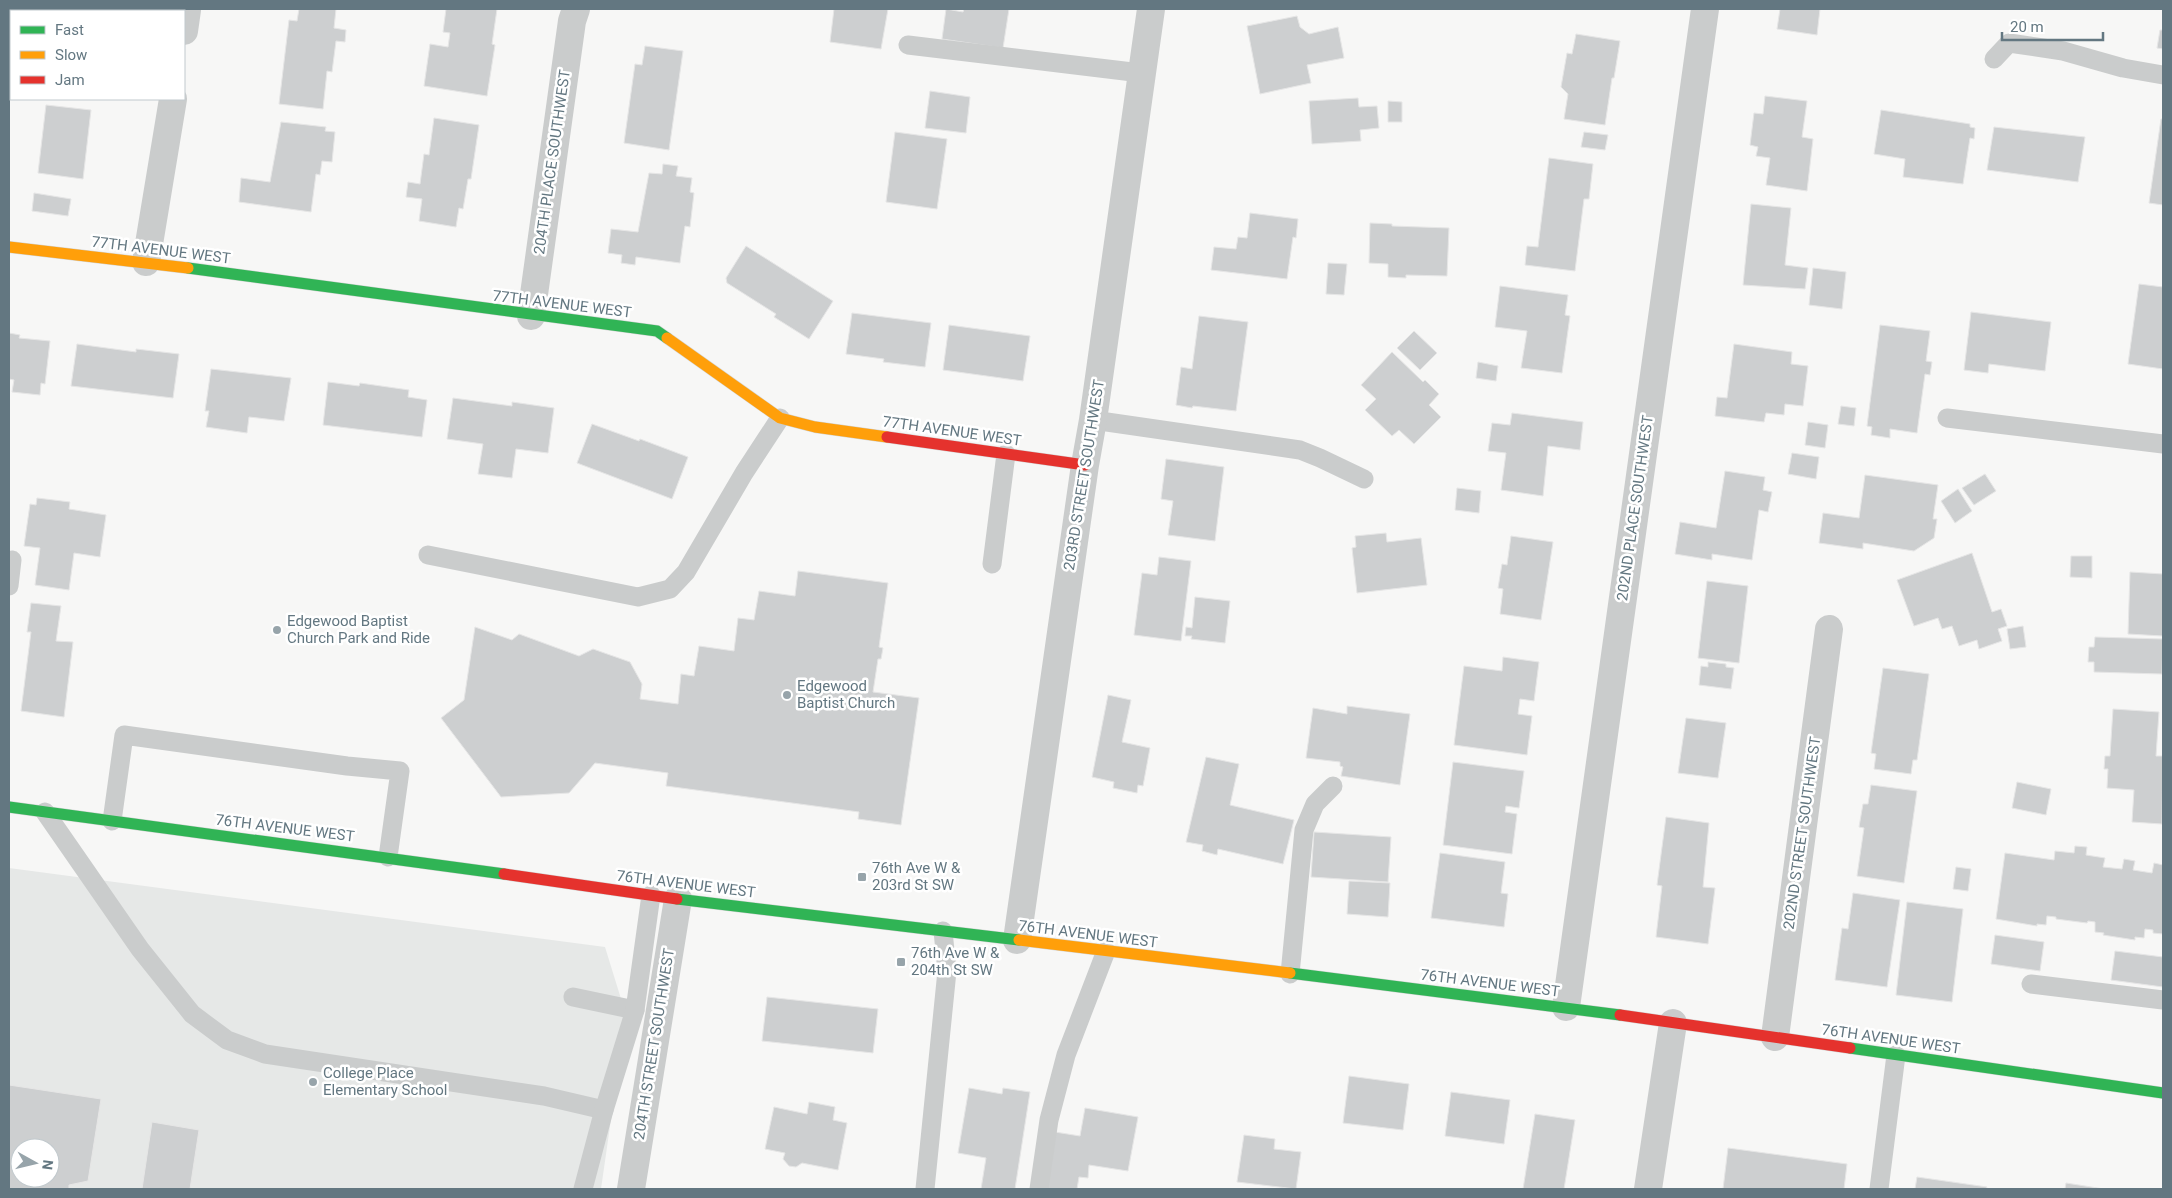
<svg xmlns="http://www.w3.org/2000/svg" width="2172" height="1198" viewBox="0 0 2172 1198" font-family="Roboto,sans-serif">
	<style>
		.built { fill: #e6e8e7; fill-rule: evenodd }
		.building { fill: #cdcfd0; stroke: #e6e6e6; fill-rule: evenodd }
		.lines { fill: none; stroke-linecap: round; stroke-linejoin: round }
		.fast-casing { stroke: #d3d4d4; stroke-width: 12 }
		.slow-casing { stroke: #d3d4d4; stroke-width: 12 }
		.jam-casing { stroke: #d3d4d4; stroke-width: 12 }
		.lane { stroke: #cacccc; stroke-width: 19 }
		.street { stroke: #cacccc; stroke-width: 28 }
		.fast { stroke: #30b455; stroke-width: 11 }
		.slow { stroke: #ff9f0a; stroke-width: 11 }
		.jam { stroke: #e5322d; stroke-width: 11 }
		.poi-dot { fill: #97a4aa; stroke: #fff; stroke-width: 2 }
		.labels { text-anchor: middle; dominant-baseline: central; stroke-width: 5; stroke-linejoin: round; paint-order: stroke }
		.street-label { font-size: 15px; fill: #637781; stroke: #fff }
		.poi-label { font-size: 15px; fill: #637781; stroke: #fff; text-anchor: start }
	</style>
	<rect width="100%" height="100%" fill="#f7f7f6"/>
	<path class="built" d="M 9,868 L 605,947 L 626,1015 L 601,1189 L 9,1189 ZM 20,1148 L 50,1148 L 50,1178 L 20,1178 Z"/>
	<g class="building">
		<rect x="37" y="9" width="43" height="2"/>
		<polygon points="299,9 336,9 334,28 346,30 345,42 336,41 332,72 327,71 323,109 279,104 289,20 297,21"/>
		<polygon points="446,9 497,9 492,44 495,45 487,96 424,86 430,44 448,47 450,33 443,32"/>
		<polygon points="834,9 888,9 881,49 830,42"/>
		<polygon points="946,9 963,12 964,9 1009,9 1003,48 942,39"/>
		<polygon points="1780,9 1820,9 1817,35 1777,29"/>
		<polygon points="1297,16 1300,27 1309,34 1338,27 1344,58 1307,65 1311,83 1260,94 1247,26"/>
		<polygon points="2160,30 2163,30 2163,49 2157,48"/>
		<polygon points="1576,34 1620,41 1614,78 1612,78 1605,125 1564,119 1568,94 1561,87 1567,53 1572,54"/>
		<polygon points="645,46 683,51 669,150 624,143 635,64 642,65"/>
		<polygon points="930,91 970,97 966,133 925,128"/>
		<polygon points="1765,96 1807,101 1802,137 1813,139 1807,191 1766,185 1770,158 1756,156 1758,147 1750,145 1754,113 1763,114"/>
		<polygon points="1358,98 1359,107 1377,106 1379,128 1360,130 1361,141 1312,144 1309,101"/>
		<polygon points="1388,101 1402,102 1402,122 1388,122"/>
		<polygon points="46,105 91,110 83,179 38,173"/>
		<polygon points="1881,110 1970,124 1970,127 1975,128 1974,139 1970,138 1963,184 1903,177 1905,159 1874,154"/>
		<polygon points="434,118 479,125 471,179 468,179 463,209 459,208 456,227 419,221 422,199 406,197 408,182 420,184 424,154 429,155"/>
		<polygon points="2161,119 2163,119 2163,205 2149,203"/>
		<polygon points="281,122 326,127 325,131 335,132 332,162 322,161 320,175 316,174 311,212 239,202 241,178 270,182"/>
		<polygon points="1994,127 2085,137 2078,182 1987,170"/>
		<polygon points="895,132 947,139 937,209 886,202"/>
		<polygon points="1584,132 1608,135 1605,150 1581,147"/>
		<polygon points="1549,158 1593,164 1589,199 1584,199 1575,271 1525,265 1527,246 1538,247"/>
		<polygon points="663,164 678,166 676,176 692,178 690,192 694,193 690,227 685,226 680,263 636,257 635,265 621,263 622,255 608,253 611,229 638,232 649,173 662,174"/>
		<polygon points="34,193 71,199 68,216 32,211"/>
		<polygon points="1751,204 1791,208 1785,265 1808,268 1805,289 1743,285"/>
		<polygon points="1250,213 1298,219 1296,238 1293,237 1287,279 1211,270 1214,247 1236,249 1238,237 1247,238"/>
		<polygon points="1370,223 1392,224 1392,226 1449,228 1447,276 1406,275 1406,278 1388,277 1388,264 1369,263"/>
		<polygon points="746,246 833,301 809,339 774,317 776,314 727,283 726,278"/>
		<polygon points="1328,263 1347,264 1344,295 1326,294"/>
		<polygon points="1813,268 1846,272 1842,309 1809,305"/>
		<polygon points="2139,284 2163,287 2163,369 2128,364"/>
		<polygon points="1500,286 1568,295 1565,315 1570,316 1562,373 1521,368 1527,331 1495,327"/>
		<polygon points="1971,312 2051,322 2045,371 1989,364 1988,373 1964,370"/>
		<polygon points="852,313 931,323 925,367 883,362 884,359 846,354"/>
		<polygon points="1199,316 1248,322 1236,411 1193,406 1192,408 1176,405 1181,367 1192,369"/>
		<polygon points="949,325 1030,336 1023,381 943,370"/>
		<polygon points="1880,325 1930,331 1926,361 1932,362 1930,375 1925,374 1917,433 1890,429 1890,438 1871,435 1872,427 1867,426"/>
		<polygon points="1414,331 1437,353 1420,370 1397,348"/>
		<polygon points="9,333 20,335 19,338 50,341 45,384 41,383 40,395 12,392 14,380 9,379"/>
		<polygon points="77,344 136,352 136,349 179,354 173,398 71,386"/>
		<polygon points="1734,344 1792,352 1791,364 1808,366 1803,406 1785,404 1784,415 1766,413 1764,422 1715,416 1717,397 1727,398"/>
		<polygon points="1392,352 1423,382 1425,380 1439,394 1429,405 1441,417 1414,444 1399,430 1392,436 1365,410 1376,399 1361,385"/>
		<polygon points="1478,362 1498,366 1496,381 1476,378"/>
		<polygon points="211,369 291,378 284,421 249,417 247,433 206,427 209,411 205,411"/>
		<polygon points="328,382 359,386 360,383 409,390 408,397 427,400 422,437 323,425"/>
		<polygon points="453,398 512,406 512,402 554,408 548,453 516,449 512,478 478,474 483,444 447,439"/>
		<polygon points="1841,406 1856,408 1854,426 1838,424"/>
		<polygon points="1512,413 1583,422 1580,450 1548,446 1543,496 1501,490 1506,453 1488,451 1492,423 1510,425"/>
		<polygon points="1808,422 1828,425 1825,448 1805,445"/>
		<polygon points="592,424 639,441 640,439 688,457 672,499 577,463"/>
		<polygon points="1792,453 1819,457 1816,479 1788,474"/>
		<polygon points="1166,459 1224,467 1215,541 1168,535 1173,501 1161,499"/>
		<polygon points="1725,471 1765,477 1763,490 1772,492 1768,512 1759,510 1752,560 1712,554 1712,560 1675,554 1680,522 1716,528"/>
		<polygon points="1985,474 1996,491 1974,505 1962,488"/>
		<polygon points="1865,475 1938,485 1933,519 1937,519 1934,538 1914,551 1863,543 1863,549 1819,543 1823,513 1859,518"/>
		<polygon points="1457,488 1481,491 1479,513 1455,510"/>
		<polygon points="1958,489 1972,511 1955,523 1941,501"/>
		<polygon points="37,498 70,502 69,509 106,515 100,557 74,553 69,590 35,585 40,548 24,546 30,504 36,505"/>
		<polygon points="1386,533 1387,542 1421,538 1427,585 1357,593 1352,548 1356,547 1355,536"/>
		<polygon points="1511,536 1553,542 1541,620 1500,614 1503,589 1498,588 1502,564 1507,565"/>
		<polygon points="1972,553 1992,612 2001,609 2007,626 1998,629 2002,641 1979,649 1977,640 1959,646 1952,626 1942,629 1938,618 1914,626 1897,580"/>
		<polygon points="2071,556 2092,556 2092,578 2070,577"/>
		<polygon points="1159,557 1191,561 1181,641 1134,635 1142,573 1157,575"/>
		<polygon points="798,571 888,583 879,647 883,648 881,659 878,659 873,692 919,698 901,825 858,819 859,812 666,786 668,773 595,763 569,793 501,797 441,718 464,700 475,627 512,640 519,634 579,656 593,649 630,662 642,684 640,699 678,704 681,674 694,676 699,646 734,651 738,618 754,620 759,591 795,596"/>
		<polygon points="2130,572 2163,574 2163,636 2128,634"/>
		<polygon points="1707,581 1748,586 1739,663 1698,658"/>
		<polygon points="1195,597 1230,601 1225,643 1191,639 1192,636 1185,636 1186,627 1192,628"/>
		<polygon points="31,603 61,606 56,641 73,642 64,717 21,711 31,632 27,632"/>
		<polygon points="2023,626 2026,647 2010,649 2007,629"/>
		<polygon points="2095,637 2163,639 2162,674 2094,672 2094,662 2088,662 2089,647 2094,647"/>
		<polygon points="1503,657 1539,662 1534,701 1520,699 1518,714 1532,716 1527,755 1454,745 1464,666 1502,671"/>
		<polygon points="1708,662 1726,664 1726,667 1734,668 1731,689 1699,685 1701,666 1708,667"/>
		<polygon points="1883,668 1929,674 1917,760 1913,760 1911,774 1874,769 1876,754 1871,753"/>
		<polygon points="1108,695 1131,700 1122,742 1150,748 1143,786 1138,785 1137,793 1113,788 1114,782 1092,777"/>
		<polygon points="1347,706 1410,714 1400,785 1341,776 1343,767 1340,766 1340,762 1306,758 1313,708 1347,714"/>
		<polygon points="2113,709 2159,712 2156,756 2163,756 2162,824 2132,822 2134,790 2107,788 2108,769 2104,769 2105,756 2110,756"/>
		<polygon points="1686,718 1726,723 1718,778 1678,773"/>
		<polygon points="1206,757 1239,764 1230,805 1294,820 1283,864 1218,849 1217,855 1202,851 1203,845 1186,842"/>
		<polygon points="1453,762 1524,771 1519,808 1506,806 1505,812 1517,814 1512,854 1443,845"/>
		<polygon points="2017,782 2051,789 2046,815 2012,808"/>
		<polygon points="1871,785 1917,791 1904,883 1857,876 1864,828 1859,827 1863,804 1868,804"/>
		<polygon points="1666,817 1709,823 1703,887 1715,888 1708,944 1656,937 1662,886 1657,885"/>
		<polygon points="1314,832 1391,837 1388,882 1311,877"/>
		<polygon points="2075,846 2087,847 2086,855 2105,858 2103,867 2122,869 2124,859 2135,861 2133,870 2152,873 2154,863 2163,865 2163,934 2153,933 2153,930 2145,929 2144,938 2135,937 2135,940 2103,935 2104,933 2095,932 2095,922 2088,921 2087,923 2056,919 2056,917 2047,916 2046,925 2037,924 2037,926 1996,919 2005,853 2054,860 2055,851 2074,853"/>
		<polygon points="1440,853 1505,862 1501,893 1508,894 1504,927 1431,918"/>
		<polygon points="1956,867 1971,869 1968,891 1953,889"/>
		<polygon points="1349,881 1390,883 1388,917 1347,914"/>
		<polygon points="1853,893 1900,900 1887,987 1835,980 1842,928 1848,929"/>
		<polygon points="1907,902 1963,909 1952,1002 1896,995"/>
		<polygon points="1995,935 2044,942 2040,971 1991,964"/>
		<polygon points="2115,951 2163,957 2163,987 2111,980"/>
		<polygon points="767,997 878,1009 873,1053 762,1041"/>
		<polygon points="1349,1076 1409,1084 1403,1130 1343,1123"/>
		<path d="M 9,1085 L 101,1099 L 88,1181 L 69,1185 L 69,1189 L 9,1189 ZM 20,1148 L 50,1148 L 50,1178 L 20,1178 Z"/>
		<polygon points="969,1088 1002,1094 1003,1088 1030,1092 1015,1189 981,1189 986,1158 958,1153"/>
		<polygon points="1451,1092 1510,1100 1504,1144 1445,1136"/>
		<polygon points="809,1102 835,1107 833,1120 847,1123 838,1170 802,1163 796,1167 789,1166 783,1159 785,1153 765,1149 774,1107 807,1114"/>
		<polygon points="1085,1108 1138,1117 1128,1171 1089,1165 1088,1178 1079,1177 1077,1189 1046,1189 1055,1132 1080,1136"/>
		<polygon points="1535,1114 1575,1120 1564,1189 1523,1189"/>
		<polygon points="152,1122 199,1130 190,1189 142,1189"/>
		<polygon points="1244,1135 1275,1139 1274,1149 1301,1152 1296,1189 1237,1182"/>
		<polygon points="1728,1148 1847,1164 1844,1189 1723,1189"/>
		<polygon points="1917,1177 1987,1187 1986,1189 1915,1189"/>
		<polygon points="2066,1183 2104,1189 2065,1189"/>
	</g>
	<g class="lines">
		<defs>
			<g id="fast">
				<polyline points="188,268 657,331 667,338"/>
				<polyline points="9,807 504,874"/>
				<polyline points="677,899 1019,940"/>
				<polyline points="1290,973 1620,1015"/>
				<polyline points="1850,1048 2163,1093"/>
			</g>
			<g id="slow">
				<polyline points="9,247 188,268"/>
				<polyline points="667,338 780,418 815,427 887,437"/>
				<polyline points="1019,940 1290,973"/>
			</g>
			<g id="jam">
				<polyline points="887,437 1085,465"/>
				<polyline points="504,874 677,899"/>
				<polyline points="1620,1015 1850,1048"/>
			</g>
		</defs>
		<use href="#fast" class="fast-casing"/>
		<use href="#slow" class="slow-casing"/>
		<use href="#jam" class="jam-casing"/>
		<g class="lane">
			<polyline points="908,45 1141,73"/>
			<polyline points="1994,59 2009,43 2063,51 2123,68 2163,75"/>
			<polyline points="1947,418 2163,444"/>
			<polyline points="1093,420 1300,450 1320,458 1364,479"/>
			<polyline points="428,555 638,597 670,589 686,572 744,473 780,418"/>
			<polyline points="992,564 1006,454"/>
			<polyline points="9,586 12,560"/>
			<polyline points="45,812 140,949 192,1014 227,1040 265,1054 544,1096 604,1110"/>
			<polyline points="112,821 124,735 347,766 400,771 388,857"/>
			<polyline points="1290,974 1304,830 1315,804 1333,786"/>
			<polyline points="2031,984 2163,1000"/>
			<polyline points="573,997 635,1010"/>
			<polyline points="583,1189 604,1110 635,1010 651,895"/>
			<polyline points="925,1189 947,971 943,931"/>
			<polyline points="1039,1189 1049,1120 1066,1055 1106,951"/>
			<polyline points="1879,1189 1896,1055"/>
		</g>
		<g class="street">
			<polyline points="184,31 187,10"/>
			<polyline points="146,262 173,99"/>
			<polyline points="531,316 572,21 576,9"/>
			<polyline points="1017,940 1085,465 1093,420 1151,9"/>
			<polyline points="1566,1007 1705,9"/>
			<polyline points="1775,1037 1829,629"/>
			<polyline points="631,1189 678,899"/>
			<polyline points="1648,1189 1673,1023"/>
		</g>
		<use href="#fast" class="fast"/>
		<use href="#slow" class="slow"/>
		<use href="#jam" class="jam"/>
	</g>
	<g class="poi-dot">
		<circle cx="277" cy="630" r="5"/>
		<circle cx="787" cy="695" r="5"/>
		<rect x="857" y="872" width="10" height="10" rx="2.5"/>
		<rect x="896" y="957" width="10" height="10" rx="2.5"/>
		<circle cx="313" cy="1082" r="5"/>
	</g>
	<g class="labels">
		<g class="street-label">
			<text transform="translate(552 162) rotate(-82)">204TH PLACE SOUTHWEST</text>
			<text transform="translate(161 250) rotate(7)">77TH AVENUE WEST</text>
			<text transform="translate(562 304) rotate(7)">77TH AVENUE WEST</text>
			<text transform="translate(952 431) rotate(8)">77TH AVENUE WEST</text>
			<text transform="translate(1084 475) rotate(-81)">203RD STREET SOUTHWEST</text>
			<text transform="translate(1635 508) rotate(-82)">202ND PLACE SOUTHWEST</text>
			<text transform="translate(285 828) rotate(7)">76TH AVENUE WEST</text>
			<text transform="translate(1802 833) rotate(-82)">202ND STREET SOUTHWEST</text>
			<text transform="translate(686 884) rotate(7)">76TH AVENUE WEST</text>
			<text transform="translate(1088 934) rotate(7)">76TH AVENUE WEST</text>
			<text transform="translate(1490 983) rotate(7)">76TH AVENUE WEST</text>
			<text transform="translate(1891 1039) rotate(8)">76TH AVENUE WEST</text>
			<text transform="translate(654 1044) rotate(-81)">204TH STREET SOUTHWEST</text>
		</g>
		<g class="poi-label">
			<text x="287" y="621">Edgewood Baptist<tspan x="287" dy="17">Church Park and Ride</tspan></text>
			<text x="797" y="686">Edgewood<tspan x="797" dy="17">Baptist Church</tspan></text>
			<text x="872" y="868">76th Ave W &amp;<tspan x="872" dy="17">203rd St SW</tspan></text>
			<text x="911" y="953">76th Ave W &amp;<tspan x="911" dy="17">204th St SW</tspan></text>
			<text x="323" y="1073">College Place<tspan x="323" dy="17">Elementary School</tspan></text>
		</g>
	</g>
	<rect width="2172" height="1198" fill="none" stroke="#637781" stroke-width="20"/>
	<rect x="10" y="10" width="175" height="90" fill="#ffffff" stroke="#c1c9cd"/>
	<rect x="20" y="26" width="25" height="8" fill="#30b455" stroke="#c1c9cd"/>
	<text x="55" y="35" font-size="15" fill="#637781">Fast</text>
	<rect x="20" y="51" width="25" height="8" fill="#ff9f0a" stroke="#c1c9cd"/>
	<text x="55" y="60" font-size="15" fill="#637781">Slow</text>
	<rect x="20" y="76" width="25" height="8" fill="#e5322d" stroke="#c1c9cd"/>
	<text x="55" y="85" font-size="15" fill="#637781">Jam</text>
	<g transform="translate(35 1163) rotate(98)"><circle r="24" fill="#ffffff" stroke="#c1c9cd"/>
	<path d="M0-4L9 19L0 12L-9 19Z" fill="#97a4aa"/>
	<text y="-8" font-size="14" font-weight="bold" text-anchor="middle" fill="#637781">N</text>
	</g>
	<path d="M2002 32v8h101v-8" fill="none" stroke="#637781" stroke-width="2.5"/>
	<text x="2010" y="32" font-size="15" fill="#637781" stroke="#ffffff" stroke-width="4" paint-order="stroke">20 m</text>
</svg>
